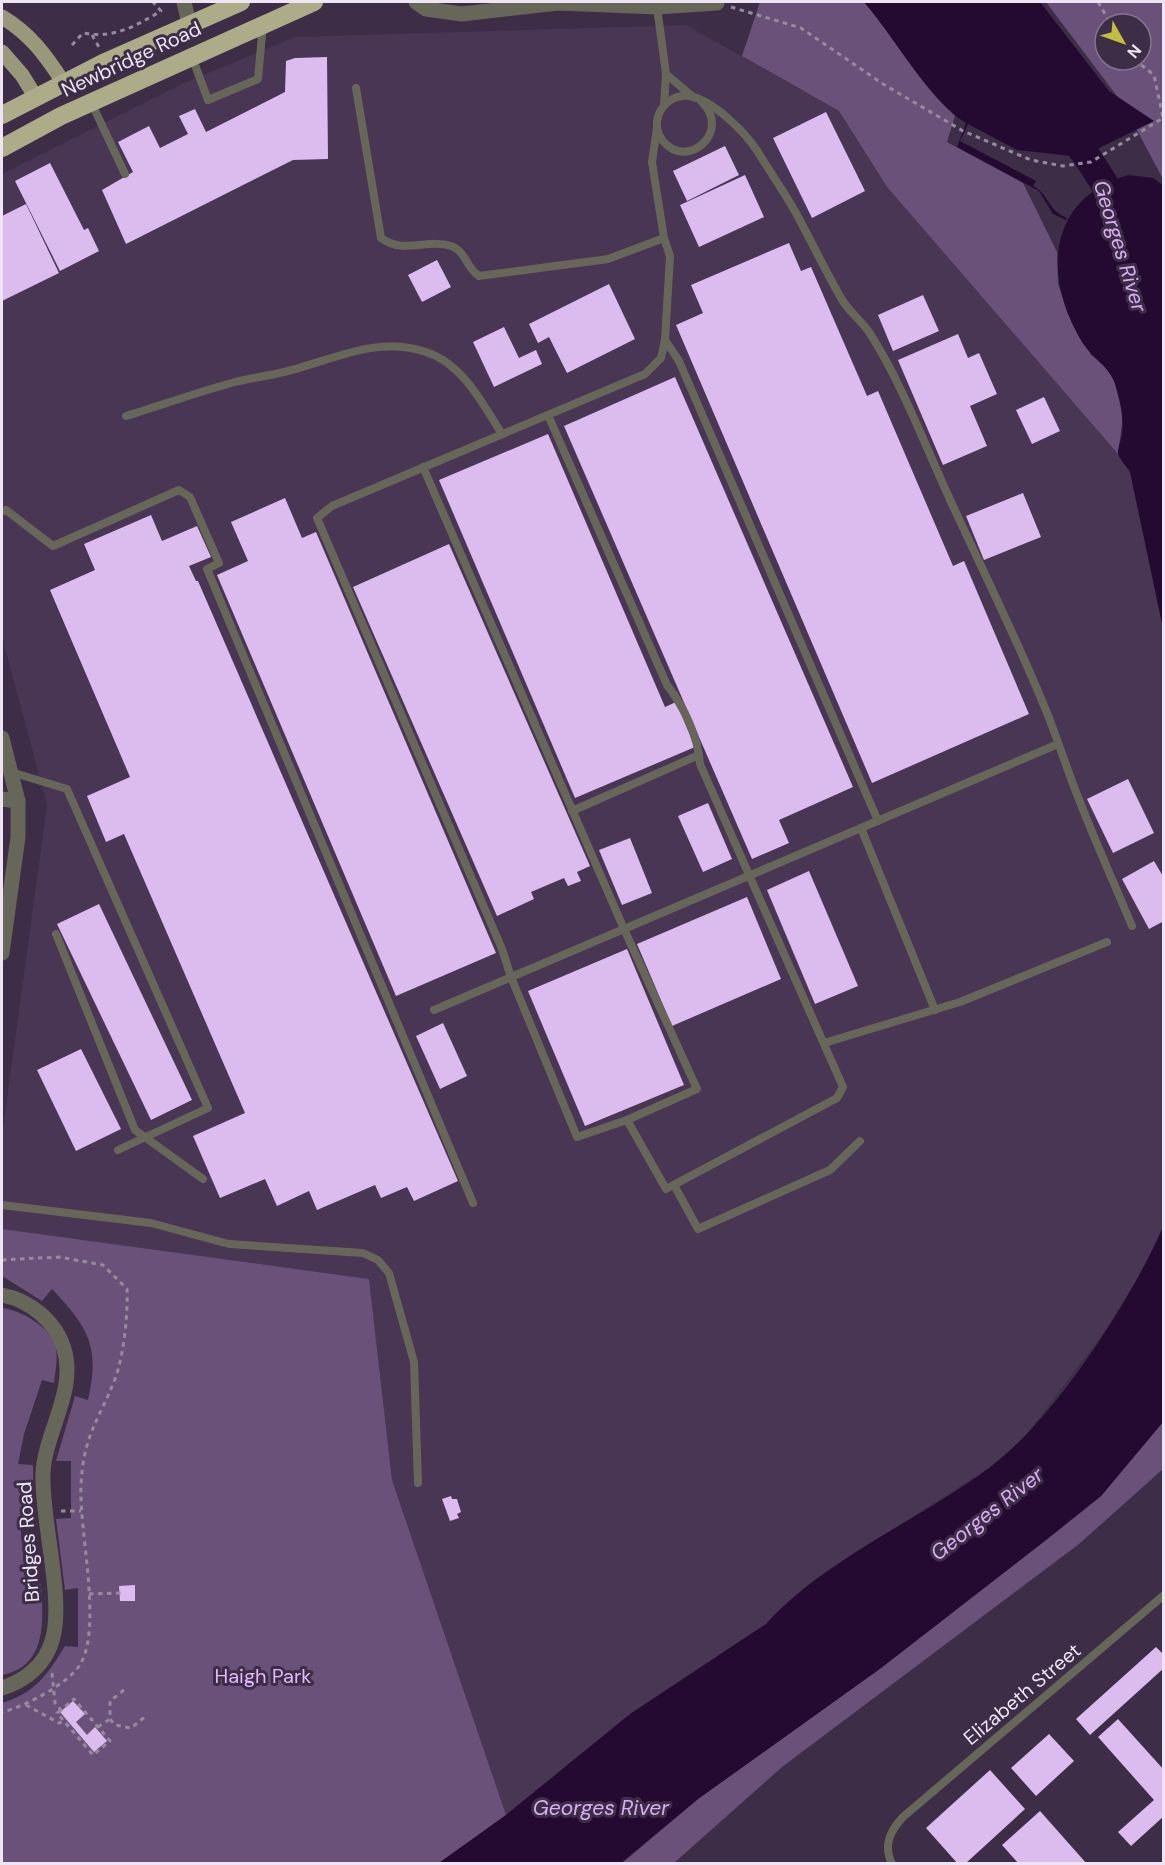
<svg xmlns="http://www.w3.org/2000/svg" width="1165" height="1865" viewBox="0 0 1165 1865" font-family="'DM Sans',sans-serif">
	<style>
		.built { fill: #493554 }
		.green { fill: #6a5179; fill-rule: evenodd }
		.water { fill: #240930 }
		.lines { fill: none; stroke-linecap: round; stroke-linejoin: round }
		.river { stroke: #240930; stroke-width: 28 }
		.building { fill: #dcbcef }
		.path { stroke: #978a9f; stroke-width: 3; stroke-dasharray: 4.5 4.5; stroke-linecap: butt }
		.lane { stroke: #676759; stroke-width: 8 }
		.street { stroke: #676759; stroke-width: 15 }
		.primary { stroke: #99987a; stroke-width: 15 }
		.highway { stroke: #acac88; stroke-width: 18 }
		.labels { text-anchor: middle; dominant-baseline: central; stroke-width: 6; stroke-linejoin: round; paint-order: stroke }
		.street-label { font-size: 20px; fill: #eee4f4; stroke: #3d2d47 }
		.park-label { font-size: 20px; fill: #e4b8ff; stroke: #3d2d47 }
		.water-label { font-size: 21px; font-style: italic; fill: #daaef4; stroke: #3d2d47 }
	</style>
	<rect width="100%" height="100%" fill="#3d2d47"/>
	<polygon class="built" points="686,25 839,111 887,187 1118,454 1130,472 1163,628 1163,1227 1146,1266 1100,1338 1024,1438 989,1468 848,1558 781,1608 766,1624 630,1714 506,1815 392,1480 369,1279 2,1229 2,1135 47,805 2,637 2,174 184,83 295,37"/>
	<g class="green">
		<polygon points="760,2 864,2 955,116 947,142 1023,183 1057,252 1058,284 1068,313 1091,355 1104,365 1114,380 1123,416 1118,454 887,187 839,111 742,56"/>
		<path d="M 1046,2 L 1163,2 L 1163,179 L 1123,104 ZM 1105,24 L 1141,24 L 1141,60 L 1105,60 Z"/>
		<path d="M 2,1229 L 369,1279 L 392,1480 L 506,1815 L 439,1863 L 2,1864 L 2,1703 C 35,1693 47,1675 65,1646 L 78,1647 L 78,1588 L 65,1590 L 56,1519 L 71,1518 L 71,1461 L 56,1461 L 75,1396 L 88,1400 C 100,1347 89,1328 52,1289 L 42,1301 L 2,1276 Z"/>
		<path d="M 2,1308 C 21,1310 53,1328 56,1349 C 58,1359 55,1372 54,1383 L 42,1380 L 24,1434 L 18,1464 L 33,1465 L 34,1520 L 20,1522 L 26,1584 L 41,1584 C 43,1620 48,1666 2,1675 Z"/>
		<polygon points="1163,1422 1163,1469 1079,1544 782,1767 674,1863 621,1864 698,1799 881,1668 1046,1540 1101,1496"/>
	</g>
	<g class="water">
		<path d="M 864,2 L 1040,2 L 1109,91 L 1154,121 L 1081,157 L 1017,150 L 968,124 L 960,141 L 1036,181 L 1033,186 C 1050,195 1046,209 1067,218 L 1066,220 L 1053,214 L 1039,191 L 957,147 L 966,123 C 929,101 894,36 864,2 Z"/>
		<path d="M 1128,175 L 1153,178 L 1163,185 L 1163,628 L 1130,472 C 1127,467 1119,459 1118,453 C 1118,447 1121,440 1122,435 C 1124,418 1120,397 1114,381 C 1107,365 1091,357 1082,342 C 1043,278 1046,199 1128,175 Z"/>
		<path d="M 1163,1227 L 1163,1422 L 1101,1496 L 1046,1540 L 881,1668 L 698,1799 L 621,1863 L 439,1863 L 506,1815 L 630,1714 L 766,1624 C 826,1558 918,1521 989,1468 C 1054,1420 1130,1302 1163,1227 Z"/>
	</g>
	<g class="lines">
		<polyline class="river" points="1063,126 1086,155 1104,183 1115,221"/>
	</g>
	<g class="building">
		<polygon points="327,57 328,159 293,160 126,244 102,190 133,172 118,142 149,126 160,148 188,134 179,116 195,109 206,132 285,92 286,61 295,58"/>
		<polygon points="826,112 865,191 812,218 773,138"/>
		<polygon points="725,146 739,175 687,201 673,171"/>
		<polygon points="50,163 84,230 88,228 99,251 60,271 15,181"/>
		<polygon points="745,175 764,217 699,247 680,205"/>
		<polygon points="26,204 59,273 2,301 2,216"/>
		<polygon points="789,243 801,271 811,267 867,396 878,391 953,566 964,561 1029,714 872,783 676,325 703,313 691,285"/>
		<polygon points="437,260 451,287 422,302 408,275"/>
		<polygon points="609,284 635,339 567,373 549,337 538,343 529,324"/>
		<polygon points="923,295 939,331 893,351 878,315"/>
		<polygon points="504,327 519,358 536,350 542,364 494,387 473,342"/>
		<polygon points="958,334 968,358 979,353 997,394 970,406 987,446 943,465 898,360"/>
		<polygon points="675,377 853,787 779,820 789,843 752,859 564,426"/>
		<polygon points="1044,397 1060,431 1032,444 1016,410"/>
		<polygon points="548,434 665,707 676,702 695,747 575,798 439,480"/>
		<polygon points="1023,493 1041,537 984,560 966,516"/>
		<polygon points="285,498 302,538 316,532 496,953 396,996 217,575 248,561 231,522"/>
		<polygon points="151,515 162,541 197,526 211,557 189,566 196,581 198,581 458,1181 414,1201 407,1187 381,1198 375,1185 317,1210 309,1191 277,1206 265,1179 220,1198 193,1136 245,1113 124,834 106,842 87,796 130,777 50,590 95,570 84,544"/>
		<polygon points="449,544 590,866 577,872 581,881 568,886 564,878 531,892 534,899 497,916 353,587"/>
		<polygon points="1128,779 1154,833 1113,853 1087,799"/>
		<polygon points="708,803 732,859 703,872 678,816"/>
		<polygon points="630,838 652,893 622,905 599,850"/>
		<polygon points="1154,861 1164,878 1164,921 1149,929 1122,879"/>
		<polygon points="809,871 858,986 815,1004 767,890"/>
		<polygon points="747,897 781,979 672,1026 637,944"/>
		<polygon points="99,904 192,1100 151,1120 57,924"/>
		<polygon points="627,949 684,1085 585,1126 528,991"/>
		<polygon points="443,1023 467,1076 440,1089 416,1036"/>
		<polygon points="81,1049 121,1129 76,1151 37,1070"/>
		<polygon points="451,1496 452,1499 457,1499 461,1512 457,1514 459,1518 450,1521 442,1499"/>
		<polygon points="135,1585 135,1601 120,1601 119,1586"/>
		<polygon points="1156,1647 1164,1655 1164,1668 1090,1735 1076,1719"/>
		<polygon points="73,1701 85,1714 76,1722 87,1735 95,1727 107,1741 94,1752 60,1712"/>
		<polygon points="1118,1719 1164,1770 1164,1816 1131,1846 1118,1832 1154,1800 1098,1737"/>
		<polygon points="1049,1734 1074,1761 1036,1796 1011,1768"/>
		<polygon points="990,1770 1025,1809 965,1864 958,1864 926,1828"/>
		<polygon points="1040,1811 1087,1864 1019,1864 1002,1845"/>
	</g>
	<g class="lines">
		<g class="path">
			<polyline points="1098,2 1111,24"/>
			<polyline points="731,7 801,28 883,84 963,131 1031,160 1063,166 1091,162 1163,118 1154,75 1135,60"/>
			<polyline points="92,35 99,47"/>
			<path d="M 72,45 L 83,33 C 113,39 136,26 161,11 L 153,2"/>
			<path d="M 2,1260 L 59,1257 L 103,1265 L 127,1289 C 128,1314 124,1355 115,1379 C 98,1422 83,1436 81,1486 C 79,1531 102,1625 81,1663 C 69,1684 24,1707 2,1712"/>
			<polyline points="61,1511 81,1511"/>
			<polyline points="89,1594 122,1593"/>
			<polyline points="52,1673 55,1703 61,1710 74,1699 110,1741 93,1755 57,1713 61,1710"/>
			<polyline points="124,1690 110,1701 110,1719 115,1725 131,1728 146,1716"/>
			<polyline points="26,1705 59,1723 64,1721"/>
			<polyline points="98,1727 110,1719"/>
		</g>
		<g class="lane">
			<polyline points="657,7 666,74 664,105"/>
			<polyline points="192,57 208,100 258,79 263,24"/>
			<polyline points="666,74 693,97"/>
			<path d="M 356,88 L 381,238 C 404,255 427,238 451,246 C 466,251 466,268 479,276 L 608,259 L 664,238 L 652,162 L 657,128"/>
			<path d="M 701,101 C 733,131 687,171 663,141 C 647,121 665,93 689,96 C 713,100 745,132 758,152 C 770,172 784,192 796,213 C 811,241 825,270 841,298 C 848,311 861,320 869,332 C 901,381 927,450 952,504 C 983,571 1017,639 1045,708 C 1057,737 1066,767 1078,797 C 1095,841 1114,883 1132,926"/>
			<polyline points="91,102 125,174"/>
			<polyline points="665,340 679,361 878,821"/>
			<path d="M 548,415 L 667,685 C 684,707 698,736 700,764 L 843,1087 L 837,1098 L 666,1189 L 627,1120"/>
			<path d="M 126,416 C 162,405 198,392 235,382 C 251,378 268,376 284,372 C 331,361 376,335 426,352 C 463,364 482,403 502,434"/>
			<polyline points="423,467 624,929 697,1089 627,1120 577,1137 511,977 502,949 317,518 332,506 645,374 661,358 665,340 670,256 664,238"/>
			<polyline points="2,511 6,510 53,546 179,490 190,497 219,563 207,569 473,1203"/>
			<polyline points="11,772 67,789 208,1108 118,1150"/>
			<polyline points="572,811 699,755"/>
			<polyline points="861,828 935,1010"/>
			<polyline points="56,934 135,1130 203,1179"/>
			<polyline points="434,1010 1058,744"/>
			<polyline points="824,1043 960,1002 1107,942"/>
			<polyline points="674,1185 698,1229 830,1170 860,1141"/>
			<polyline points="2,1205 151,1223 229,1244 363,1253 378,1260 389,1273 414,1362 418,1483"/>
			<path d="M 892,1864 C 883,1845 890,1831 903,1817 L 1164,1595"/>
		</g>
		<g class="street">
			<polyline points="184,2 189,24"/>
			<polyline points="416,2 426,9 462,14 558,3 657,7 717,3"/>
			<polyline points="2,738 18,801 18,837 2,953"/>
			<polyline points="2,799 18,801"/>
			<path d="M 2,1295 C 29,1300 56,1321 64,1349 C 77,1390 45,1432 43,1473 C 41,1520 65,1600 52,1641 C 45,1665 25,1681 2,1688"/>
		</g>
		<g class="primary">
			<path d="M 2,17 C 30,34 45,54 63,82"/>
			<polyline points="2,52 22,75 35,96"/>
		</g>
		<g class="highway">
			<polyline points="2,115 103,63 241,2"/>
			<polyline points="2,148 61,116 314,2"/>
		</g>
	</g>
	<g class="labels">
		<g class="street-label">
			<text transform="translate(131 59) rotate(-25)">Newbridge Road</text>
			<text transform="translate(28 1542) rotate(-94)">Bridges Road</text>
			<text transform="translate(1022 1694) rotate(-40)">Elizabeth Street</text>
		</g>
		<g class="park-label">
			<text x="263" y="1676">Haigh Park</text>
		</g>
		<g class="water-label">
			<text transform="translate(1120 246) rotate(73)">Georges River</text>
			<text transform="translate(987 1514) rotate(-38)">Georges River</text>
			<text x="601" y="1808">Georges River</text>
		</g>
	</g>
	<rect width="1165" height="1865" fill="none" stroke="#eee4f4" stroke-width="6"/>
	<g transform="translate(1123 42) rotate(130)"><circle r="28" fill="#3d2d47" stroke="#84768c" stroke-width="1.5"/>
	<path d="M0-4.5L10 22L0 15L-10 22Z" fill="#c2bd3f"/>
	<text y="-9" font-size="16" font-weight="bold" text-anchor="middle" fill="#eee4f4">N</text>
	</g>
</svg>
